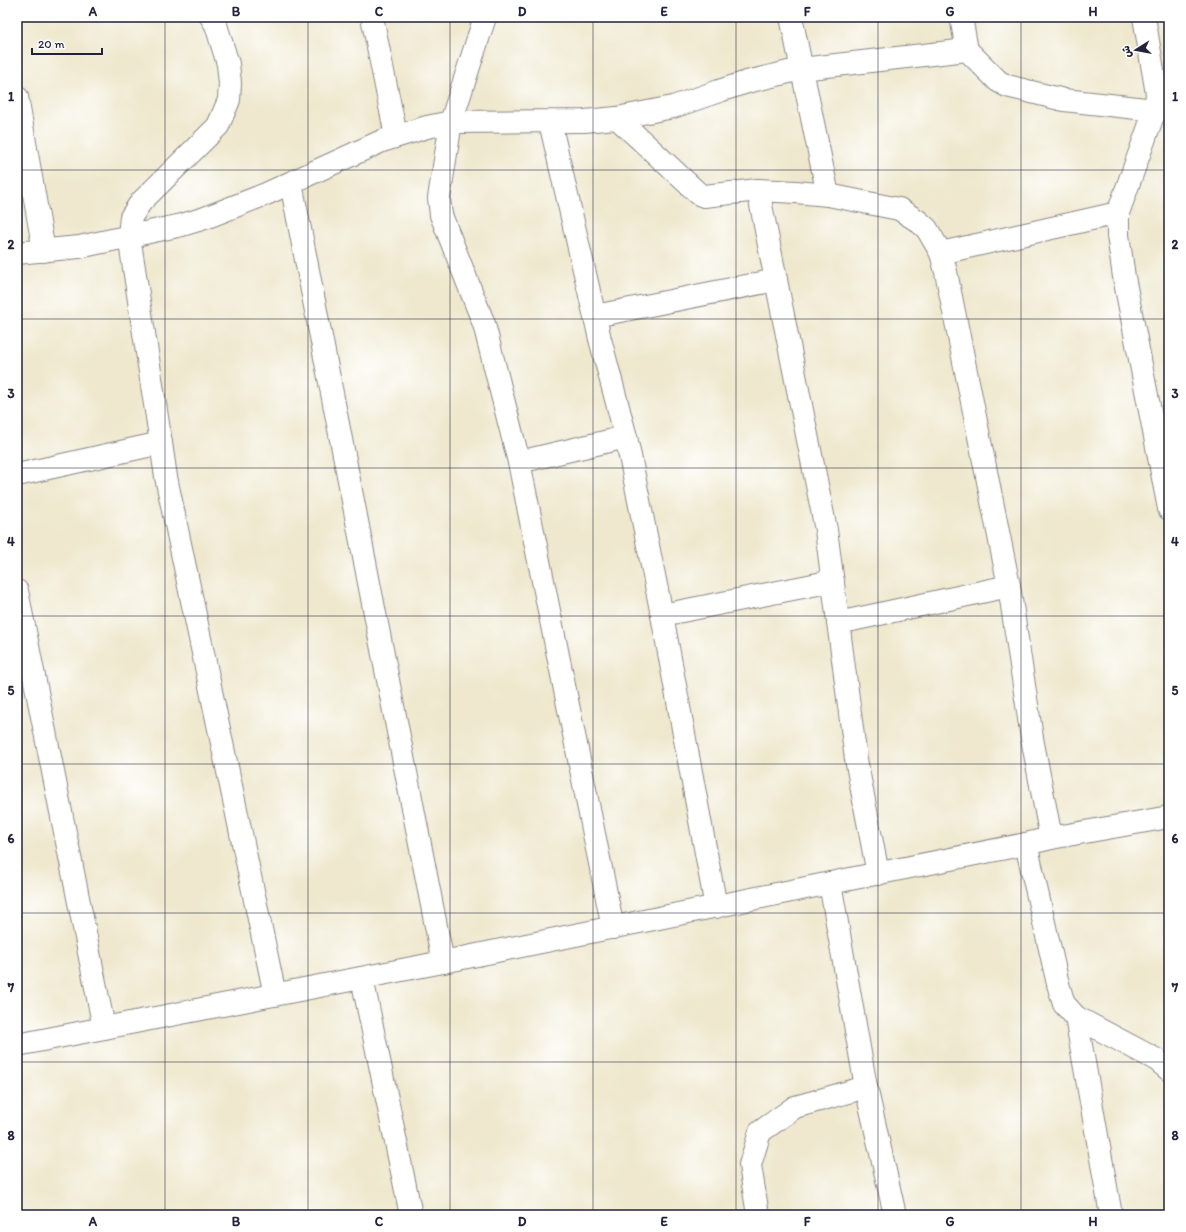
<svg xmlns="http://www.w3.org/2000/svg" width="1186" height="1232" viewBox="0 0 1186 1232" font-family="Itim,'Playpen Sans Arabic',sans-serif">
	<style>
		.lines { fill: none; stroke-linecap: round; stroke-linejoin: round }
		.minor-casing { stroke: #888584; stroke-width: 24 }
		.tertiary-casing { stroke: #888584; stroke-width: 24 }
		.secondary-casing { stroke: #888584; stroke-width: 24 }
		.minor { stroke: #fff; stroke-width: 22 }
		.tertiary { stroke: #fff; stroke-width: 22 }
		.secondary { stroke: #fff; stroke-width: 22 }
		.grid { fill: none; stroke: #22223b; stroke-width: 1; stroke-opacity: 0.55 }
		.neatline { fill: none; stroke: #22223b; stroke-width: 1.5 }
		.grid-label { font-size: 13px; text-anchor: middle; font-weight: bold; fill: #22223b }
	</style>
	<rect width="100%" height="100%" fill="#fff"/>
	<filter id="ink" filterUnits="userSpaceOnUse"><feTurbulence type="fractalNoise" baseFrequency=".025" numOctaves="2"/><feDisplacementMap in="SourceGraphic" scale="8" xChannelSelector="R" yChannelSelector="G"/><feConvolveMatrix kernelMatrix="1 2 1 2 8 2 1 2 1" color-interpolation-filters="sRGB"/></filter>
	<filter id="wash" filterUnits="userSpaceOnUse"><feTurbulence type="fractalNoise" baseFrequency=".012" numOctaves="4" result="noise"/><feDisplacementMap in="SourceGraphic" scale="16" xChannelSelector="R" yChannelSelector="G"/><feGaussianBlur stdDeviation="0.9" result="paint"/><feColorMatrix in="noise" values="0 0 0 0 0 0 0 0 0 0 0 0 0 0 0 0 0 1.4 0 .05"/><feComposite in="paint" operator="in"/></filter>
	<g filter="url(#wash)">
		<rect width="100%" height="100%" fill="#efe8ce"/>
	</g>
	<g filter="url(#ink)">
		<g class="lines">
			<defs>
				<g id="minor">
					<polyline points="372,17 396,136"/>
					<polyline points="485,17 451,122 439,198 441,215 484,324 519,462 613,928"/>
					<polyline points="791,17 828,195"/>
					<polyline points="961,17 967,50"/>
					<polyline points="1144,17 1157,94 1155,110 1118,213 1118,235 1124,277 1169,509"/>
					<polyline points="17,97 44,251"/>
					<polyline points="617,118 699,194 704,196 758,190 796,192 828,195 899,209 918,221 927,229 941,253 946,272 1009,586 1032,738 1051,838"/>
					<polyline points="550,122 600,339 626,437"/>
					<polyline points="291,183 443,962"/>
					<polyline points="758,190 826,530 856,759 878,874"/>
					<polyline points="17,253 79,247 182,225 205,218 266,194 382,141 427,127 451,122 584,121 617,118 673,107 719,91 747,82 801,69 967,50 998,81 1007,86 1064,100 1155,110 1169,109"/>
					<polyline points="941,253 1118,213"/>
					<polyline points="595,316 776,280"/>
					<polyline points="161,443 129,236 131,217 141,202 218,126 229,100 230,83 228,64 216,25 211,17"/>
					<polyline points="519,462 626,437 631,461 662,615 716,907"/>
					<polyline points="17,475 161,443 166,477 275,995"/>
					<polyline points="17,591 104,1028"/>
					<polyline points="662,615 833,581"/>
					<polyline points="838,623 1009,586"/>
					<polyline points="1026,844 1058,984 1064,1004 1076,1017 1111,1215"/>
					<polyline points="830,883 866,1087 895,1215"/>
					<polyline points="1076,1017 1157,1060 1169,1070"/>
					<polyline points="758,1215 750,1165 760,1132 795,1107 866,1087"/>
				</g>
				<polyline id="tertiary" points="362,978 411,1215"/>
				<polyline id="secondary" points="17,1045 443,962 855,878 1026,844 1051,838 1169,817"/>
			</defs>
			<use href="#minor" class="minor-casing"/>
			<use href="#tertiary" class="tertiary-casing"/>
			<use href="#secondary" class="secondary-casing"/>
			<use href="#minor" class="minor"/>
			<use href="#tertiary" class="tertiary"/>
			<use href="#secondary" class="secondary"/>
		</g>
	</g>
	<path class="grid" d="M 165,17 L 165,1215M 308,17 L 308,1215M 450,17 L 450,1215M 593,17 L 593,1215M 736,17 L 736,1215M 878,17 L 878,1215M 1021,17 L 1021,1215M 17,170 L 1169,170M 17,319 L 1169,319M 17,468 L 1169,468M 17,616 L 1169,616M 17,764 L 1169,764M 17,913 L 1169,913M 17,1062 L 1169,1062"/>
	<rect width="1186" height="1232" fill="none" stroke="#fff" stroke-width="44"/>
	<g transform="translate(1136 50) rotate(259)" stroke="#ffffff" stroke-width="3" paint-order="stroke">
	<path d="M0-3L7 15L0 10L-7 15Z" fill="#22223b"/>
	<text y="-6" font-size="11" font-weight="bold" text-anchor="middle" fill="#22223b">ش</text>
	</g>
	<path d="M32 48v6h70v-6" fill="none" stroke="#22223b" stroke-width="2"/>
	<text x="38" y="48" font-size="12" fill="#22223b" stroke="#ffffff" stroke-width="3" paint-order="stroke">20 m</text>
	<rect x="22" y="22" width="1142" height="1188" class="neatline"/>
	<g class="grid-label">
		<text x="93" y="16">A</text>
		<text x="236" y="16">B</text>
		<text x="379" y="16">C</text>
		<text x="522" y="16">D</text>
		<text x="664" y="16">E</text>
		<text x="807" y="16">F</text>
		<text x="950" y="16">G</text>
		<text x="1093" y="16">H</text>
		<text x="11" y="101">1</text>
		<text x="1175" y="101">1</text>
		<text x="11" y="249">2</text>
		<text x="1175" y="249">2</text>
		<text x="11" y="398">3</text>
		<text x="1175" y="398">3</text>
		<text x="11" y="546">4</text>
		<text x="1175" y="546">4</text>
		<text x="11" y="695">5</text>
		<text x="1175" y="695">5</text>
		<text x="11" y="843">6</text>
		<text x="1175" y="843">6</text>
		<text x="11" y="992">7</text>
		<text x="1175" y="992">7</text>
		<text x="11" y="1140">8</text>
		<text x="1175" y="1140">8</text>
		<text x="93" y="1226">A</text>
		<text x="236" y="1226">B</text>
		<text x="379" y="1226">C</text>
		<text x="522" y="1226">D</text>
		<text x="664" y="1226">E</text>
		<text x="807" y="1226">F</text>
		<text x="950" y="1226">G</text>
		<text x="1093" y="1226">H</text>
	</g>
</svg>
